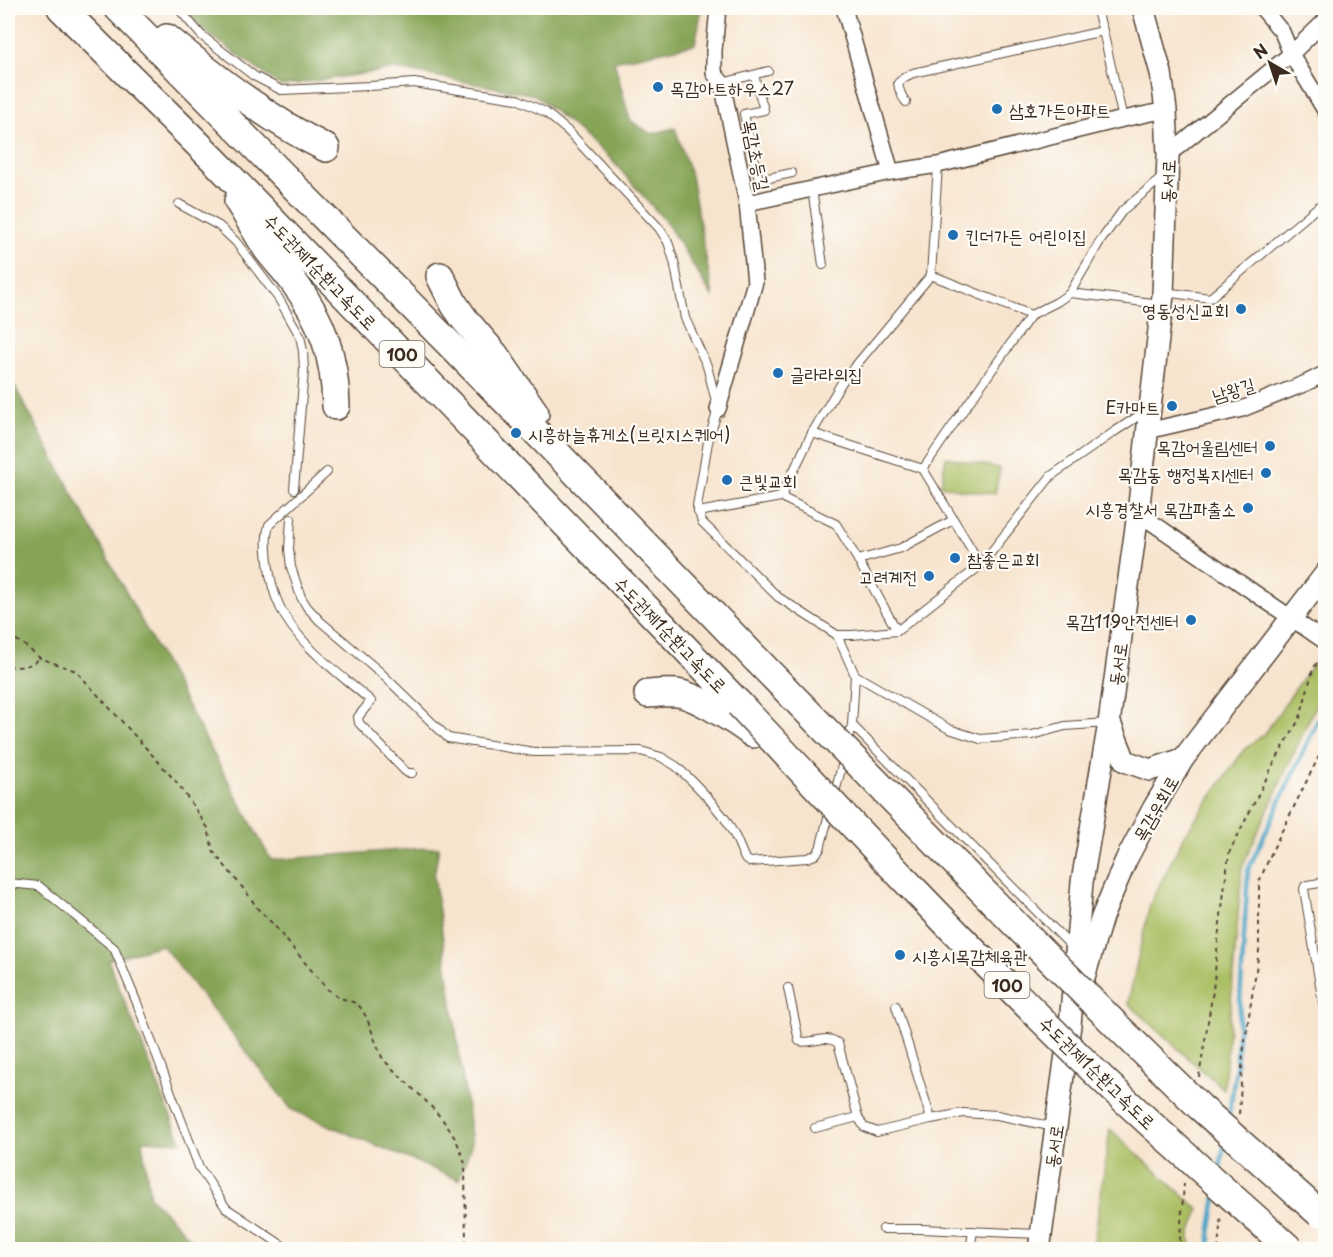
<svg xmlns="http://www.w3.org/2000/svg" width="1333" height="1257" viewBox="0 0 1333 1257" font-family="'Playpen Sans','Poor Story',sans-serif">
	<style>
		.green { fill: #a9bd61; stroke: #727440; stroke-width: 1.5 }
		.forest { fill: #86a457; stroke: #60673a; stroke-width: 1.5 }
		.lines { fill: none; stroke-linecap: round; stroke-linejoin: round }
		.stream { stroke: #4aa5c8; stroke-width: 4.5 }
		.lane-casing { stroke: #574638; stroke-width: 10 }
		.street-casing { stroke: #574638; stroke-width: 18 }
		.secondary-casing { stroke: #574638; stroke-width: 24 }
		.highway-casing { stroke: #574638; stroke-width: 30 }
		.path { stroke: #574638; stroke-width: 2; stroke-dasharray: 4.5 4.5; stroke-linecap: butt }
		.lane { stroke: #fff; stroke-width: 8 }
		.street { stroke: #fff; stroke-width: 15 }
		.secondary { stroke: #fff; stroke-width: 21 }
		.highway { stroke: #fff; stroke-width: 27 }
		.highway-bridge-casing { stroke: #574638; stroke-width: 30; stroke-linecap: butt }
		.highway-bridge { stroke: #fff; stroke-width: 27 }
		.poi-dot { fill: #1f6fb2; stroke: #fdfcf7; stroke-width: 2 }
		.labels { text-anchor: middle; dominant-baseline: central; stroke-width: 4.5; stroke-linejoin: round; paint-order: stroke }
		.shield { fill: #fdfcf7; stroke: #75695f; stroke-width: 1.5 }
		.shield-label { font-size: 16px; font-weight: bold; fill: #3b2a1e }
		.poi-label { font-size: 18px; fill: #3b2a1e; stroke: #fdfcf7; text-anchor: start }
		.street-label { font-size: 18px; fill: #3b2a1e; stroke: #fdfcf7 }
	</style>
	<rect width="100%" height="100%" fill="#fdfcf7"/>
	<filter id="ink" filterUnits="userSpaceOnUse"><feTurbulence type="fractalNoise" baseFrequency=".0167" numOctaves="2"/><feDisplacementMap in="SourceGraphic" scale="12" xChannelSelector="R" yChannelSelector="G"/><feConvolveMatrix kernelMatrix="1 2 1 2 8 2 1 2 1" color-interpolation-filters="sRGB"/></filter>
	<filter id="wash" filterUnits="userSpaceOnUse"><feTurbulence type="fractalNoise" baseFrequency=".008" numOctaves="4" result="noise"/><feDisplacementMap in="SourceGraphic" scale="24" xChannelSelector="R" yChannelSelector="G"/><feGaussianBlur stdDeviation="1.35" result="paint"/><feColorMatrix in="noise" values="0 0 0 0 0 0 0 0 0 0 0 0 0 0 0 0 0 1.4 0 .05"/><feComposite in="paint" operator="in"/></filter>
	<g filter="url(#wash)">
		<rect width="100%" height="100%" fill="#f7e4ce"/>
		<g class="green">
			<polygon points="946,457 1000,468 995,494 962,490 941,485"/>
			<polygon points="1325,661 1325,685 1242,867 1224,1089 1197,1066 1128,1003 1150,904 1185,834 1244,750 1264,734 1313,664"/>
			<polygon points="1110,1129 1199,1210 1190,1234 1191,1249 1093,1249"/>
		</g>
		<g class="forest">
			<polygon points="180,8 702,8 695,44 614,61 630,120 651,134 675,128 691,176 713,297 666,222 610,158 535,95 396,69 281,86 206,32"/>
			<polygon points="8,377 15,387 271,860 439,847 434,876 472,1143 459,1180 292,1110 162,945 108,960 181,1142 142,1140 150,1197 201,1249 8,1249"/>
		</g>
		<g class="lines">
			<g class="stream">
				<polyline points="1228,1120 1236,1069 1248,870 1326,703"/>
				<polyline points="1219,1174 1225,1141"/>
				<polyline points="1210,1250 1210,1234 1216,1197"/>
			</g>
		</g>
	</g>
	<g filter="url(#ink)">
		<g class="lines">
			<defs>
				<g id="lane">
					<polyline points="178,8 201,35 254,76 281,90 370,86 414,83 517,99 545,112 569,132 659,228 668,242 674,261 685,318 707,366 718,409 708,442 697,506 702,522 778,597 837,635 855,675 949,729 980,739 1032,735 1065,726 1108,723"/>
					<polyline points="1096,8 1103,31 1123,119"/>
					<polyline points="754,75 764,110 744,114 759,180 792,173"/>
					<polyline points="722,83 768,71"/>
					<path d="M 906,102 C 901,96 899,91 898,83 L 905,77 L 913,73 L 1103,31"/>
					<polyline points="812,189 823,265"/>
					<polyline points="179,204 219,226 236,242 279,299 300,336 303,351 304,371 294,489"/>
					<polyline points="931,275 938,165"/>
					<polyline points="1164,292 1210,298 1326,200"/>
					<polyline points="1070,293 1161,304"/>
					<polyline points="812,433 923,469 981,565"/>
					<polyline points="923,469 960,415 1031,315"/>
					<path d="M 327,472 L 269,525 C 265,538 267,549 268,562 C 270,578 273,593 280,607 C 297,644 341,675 371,701 L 358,717 L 359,723 L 405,771 L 408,773 L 412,773"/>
					<polyline points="781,497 836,524 858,560 897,631"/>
					<polyline points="698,512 781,497 812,433 842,382 931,275 1031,315 1057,302 1070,293 1099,243 1123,210 1164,176"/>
					<polyline points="291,519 289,549 291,567 301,597 307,607 320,621 380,672 448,738 534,752 641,751 661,757 676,766 693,782 709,799 726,820 736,838 745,859 750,862 807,858 815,855 820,849 830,810"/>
					<polyline points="858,560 901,548 953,520"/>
					<polyline points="837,635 852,635 897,631 981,565 1051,476 1114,432 1146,411"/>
					<polyline points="852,725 855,675"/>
					<polyline points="847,743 852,725 1073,948"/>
					<polyline points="834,796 844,758"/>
					<polyline points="1326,882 1307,885 1305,886 1304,889 1324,1009 1326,1014"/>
					<polyline points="8,883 39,886 114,948 137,1003 199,1167 226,1208 289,1250"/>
					<path d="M 788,988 L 799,1041 C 813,1045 824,1033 838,1043 L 858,1117 L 864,1127 L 877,1132 L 931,1119 L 963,1113 L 997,1115 L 1054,1127"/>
					<polyline points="896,1006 931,1119"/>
					<polyline points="815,1128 858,1117"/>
					<polyline points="883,1229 921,1229 1039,1234"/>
					<polyline points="970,1250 973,1231"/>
				</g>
				<g id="street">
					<polyline points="718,8 714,50 714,73 722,83 747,203 891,172 938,165 1123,119 1166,110"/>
					<polyline points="844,8 891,172"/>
					<polyline points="1262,8 1282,32 1291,54 1326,112"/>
					<polyline points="1168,155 1291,54 1326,20"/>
					<polyline points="718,409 755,282 747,203"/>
					<polyline points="1147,431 1242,409 1306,383 1326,373"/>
					<polyline points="1138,513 1326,642"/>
				</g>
				<g id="secondary">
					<polyline points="1110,723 1125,761 1150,770 1183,759"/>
					<polyline points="1082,984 1102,917 1126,860 1153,809 1183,759 1326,573"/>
					<polyline points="1039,1250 1070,1025 1082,882 1109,723 1138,513 1163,295 1168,155 1166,110 1161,73 1143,8"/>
				</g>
				<g id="highway">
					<polyline points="61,8 215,161 739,704"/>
					<polyline points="118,8 552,448 757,660"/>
					<path d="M 167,38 C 216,78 269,120 326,148"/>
					<path d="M 238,201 C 248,217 257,233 267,249 C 275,260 285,270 293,281 C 323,321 335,357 336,406"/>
					<polyline points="440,276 454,304 465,320 495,355 535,413"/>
					<path d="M 648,694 C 658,693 667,692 677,693 C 697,696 736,721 753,734"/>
				</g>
			</defs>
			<use href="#lane" class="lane-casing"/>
			<use href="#street" class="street-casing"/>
			<use href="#secondary" class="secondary-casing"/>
			<use href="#highway" class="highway-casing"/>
			<g class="path">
				<path d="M 8,635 L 23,644 L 40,658 L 76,671 L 146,748 L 179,785 L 208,828 L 213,851 L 250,897 L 257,908 L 272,923 L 327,989 C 330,991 334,995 338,997 C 345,1000 355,1001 360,1007 C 369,1017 375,1045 383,1059 C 414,1093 453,1117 465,1164 L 466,1250"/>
				<path d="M 8,666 C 21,668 29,667 40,658"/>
				<polyline points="1199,1077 1213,991 1219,931 1229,853 1274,763 1300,718 1313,669 1321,656"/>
				<polyline points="1239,1114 1243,1054 1259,951 1259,882 1273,849 1326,742"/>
				<polyline points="1179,1250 1184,1184"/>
				<polyline points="1218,1250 1221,1214"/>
			</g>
			<use href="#lane" class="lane"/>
			<use href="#street" class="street"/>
			<use href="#secondary" class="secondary"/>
			<use href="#highway" class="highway"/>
			<defs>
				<g id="highway-bridge">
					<polyline points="757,660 1013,922 1119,1028 1200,1107 1319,1213"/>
					<path d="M 739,704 C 855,828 971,952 1093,1070 C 1157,1132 1225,1190 1291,1250"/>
				</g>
			</defs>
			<use href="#highway-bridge" class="highway-bridge-casing"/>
			<use href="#highway-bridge" class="highway-bridge"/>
		</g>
	</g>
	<g class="poi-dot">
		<circle cx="658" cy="87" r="6"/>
		<circle cx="997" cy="109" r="6"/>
		<circle cx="953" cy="235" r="6"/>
		<circle cx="1241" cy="309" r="6"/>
		<circle cx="778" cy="373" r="6"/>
		<circle cx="1172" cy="406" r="6"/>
		<circle cx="516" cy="433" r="6"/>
		<circle cx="1270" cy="446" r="6"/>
		<circle cx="1266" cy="473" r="6"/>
		<circle cx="727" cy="480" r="6"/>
		<circle cx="1248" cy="508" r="6"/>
		<circle cx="955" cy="558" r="6"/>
		<circle cx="929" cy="576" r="6"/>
		<circle cx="1191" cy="620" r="6"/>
		<circle cx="900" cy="955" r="6"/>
	</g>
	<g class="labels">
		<g class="shield">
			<rect x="379.5" y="341" width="45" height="26" rx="4.5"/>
			<rect x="984.5" y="972" width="45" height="26" rx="4.5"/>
		</g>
		<g class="shield-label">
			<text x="402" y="354">100</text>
			<text x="1007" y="985">100</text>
		</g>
		<g class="poi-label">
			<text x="670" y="87">목감아트하우스27</text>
			<text x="1009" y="109">삼호가든아파트</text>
			<text x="965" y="235">킨더가든 어린이집</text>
			<text x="1229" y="309" text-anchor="end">영동성신교회</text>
			<text x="790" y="373">글라라의집</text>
			<text x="1160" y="406" text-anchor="end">E카마트</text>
			<text x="528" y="433">시흥하늘휴게소(브릿지스퀘어)</text>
			<text x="1258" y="446" text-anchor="end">목감어울림센터</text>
			<text x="1254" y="473" text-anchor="end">목감동 행정복지센터</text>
			<text x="739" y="480">큰빛교회</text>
			<text x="1236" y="508" text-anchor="end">시흥경찰서 목감파출소</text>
			<text x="967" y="558">참좋은교회</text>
			<text x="917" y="576" text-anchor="end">고려계전</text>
			<text x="1179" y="620" text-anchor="end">목감119안전센터</text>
			<text x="912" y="955">시흥시목감체육관</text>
		</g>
		<g class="street-label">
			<text transform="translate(757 155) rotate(78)">목감초등길</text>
			<text transform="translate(1167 181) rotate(-88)">동서로</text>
			<text transform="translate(321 271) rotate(46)">수도권제1순환고속도로</text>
			<text transform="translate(1233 389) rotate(-17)">남왕길</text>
			<text transform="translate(671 634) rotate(46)">수도권제1순환고속도로</text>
			<text transform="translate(1117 664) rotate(-82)">동서로</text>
			<text transform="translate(1155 808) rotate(-60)">목감우회로</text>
			<text transform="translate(1098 1072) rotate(44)">수도권제1순환고속도로</text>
			<text transform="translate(1053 1146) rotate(-82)">동서로</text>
		</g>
	</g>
	<rect width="1333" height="1257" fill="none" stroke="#fdfcf7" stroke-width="30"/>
	<g transform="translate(1270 63) rotate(321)" stroke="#fdfcf7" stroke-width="4.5" paint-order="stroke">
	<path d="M0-4.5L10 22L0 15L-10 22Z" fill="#3b2a1e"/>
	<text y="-9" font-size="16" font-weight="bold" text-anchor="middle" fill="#3b2a1e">N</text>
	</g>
</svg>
